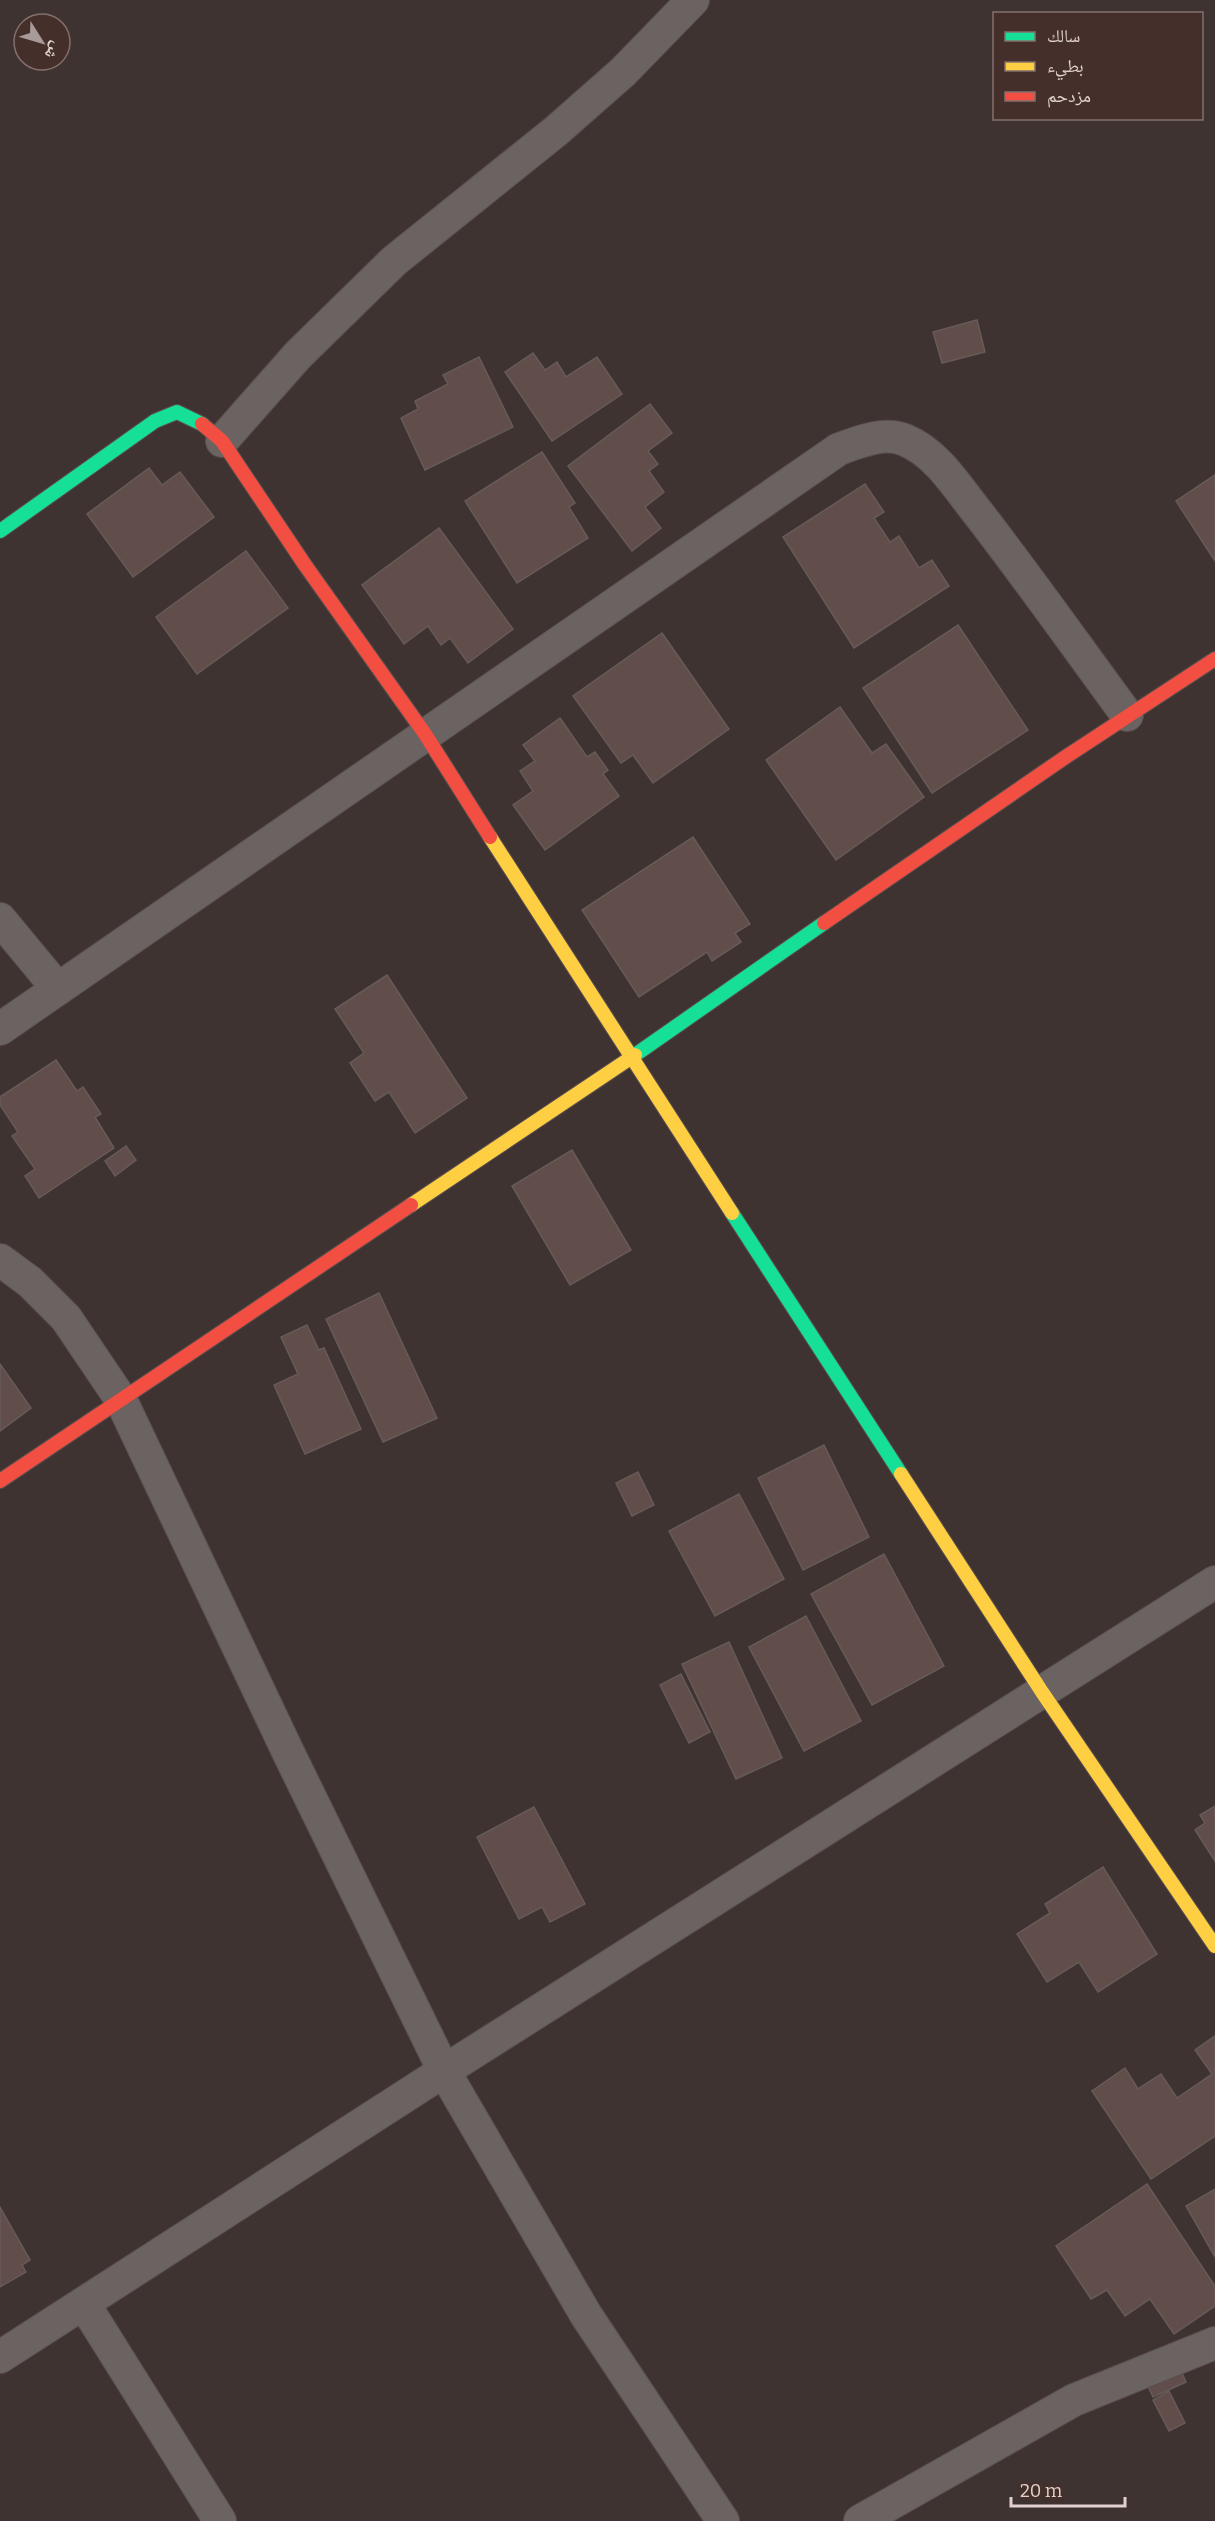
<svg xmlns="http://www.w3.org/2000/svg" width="1215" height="2521" viewBox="0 0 1215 2521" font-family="Bitter,'Noto Naskh Arabic',serif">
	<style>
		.building { fill: #614d4a; stroke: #665b59; stroke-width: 1.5 }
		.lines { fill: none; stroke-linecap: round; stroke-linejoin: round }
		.street-casing { stroke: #5a4f4e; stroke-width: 34 }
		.fast-casing { stroke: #5a4f4e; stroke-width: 16 }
		.slow-casing { stroke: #5a4f4e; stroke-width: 16 }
		.jam-casing { stroke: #5a4f4e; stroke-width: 16 }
		.street { stroke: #6b6361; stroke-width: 32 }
		.fast { stroke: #16e098; stroke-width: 14 }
		.slow { stroke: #ffcf43; stroke-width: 14 }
		.jam { stroke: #f24e42; stroke-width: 14 }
	</style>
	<rect width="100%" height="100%" fill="#3f3331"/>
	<g class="building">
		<polygon points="977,320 985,352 942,363 933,332"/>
		<polygon points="533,353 545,370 557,362 566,377 597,357 622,394 552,441 505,372"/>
		<polygon points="479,357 513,427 425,470 401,418 418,409 415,401 448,384 443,375"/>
		<polygon points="650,404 672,433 648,451 658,464 649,471 664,492 645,507 661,528 632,551 568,466"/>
		<polygon points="542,452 575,503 569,507 588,538 517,583 465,501"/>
		<polygon points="149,468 162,485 180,472 214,517 133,577 87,514"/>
		<polygon points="1215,475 1215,561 1176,501"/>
		<polygon points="865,484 884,512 874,518 890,542 899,536 919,568 932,560 949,586 854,648 783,537"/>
		<polygon points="439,528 513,629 468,663 450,638 441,645 428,626 404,644 362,585"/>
		<polygon points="246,551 288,608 197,674 156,617"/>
		<polygon points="958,625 1028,730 932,793 863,688"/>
		<polygon points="662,633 729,729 653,783 633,755 621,763 573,696"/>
		<polygon points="840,707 872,753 886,744 924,797 836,860 766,760"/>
		<polygon points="560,718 587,757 595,752 608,770 603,774 619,796 545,850 513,805 533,791 520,771 535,761 523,745"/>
		<polygon points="693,837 750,924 735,933 741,942 712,961 707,952 639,997 582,910"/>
		<polygon points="387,975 467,1098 415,1133 389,1092 375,1101 350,1063 364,1053 335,1009"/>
		<polygon points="56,1060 77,1091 83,1087 101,1114 95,1117 114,1148 39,1198 25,1176 35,1169 12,1136 18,1132 0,1105 0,1097"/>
		<polygon points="126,1146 136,1160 115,1176 105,1161"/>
		<polygon points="572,1150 631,1250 570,1285 512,1186"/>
		<polygon points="379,1293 437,1418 383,1442 326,1319"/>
		<polygon points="307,1325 319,1350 324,1348 361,1429 305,1454 274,1385 298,1374 281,1337"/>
		<polygon points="0,1364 31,1408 0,1431"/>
		<polygon points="824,1445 869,1537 803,1570 758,1478"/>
		<polygon points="638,1472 654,1505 632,1516 616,1483"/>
		<polygon points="739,1494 784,1579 715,1616 669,1531"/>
		<polygon points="884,1554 944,1666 872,1705 811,1594"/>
		<polygon points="806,1616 861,1721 804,1751 749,1647"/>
		<polygon points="729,1642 782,1758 736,1779 682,1664"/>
		<polygon points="681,1674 710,1732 689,1743 660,1685"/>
		<polygon points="1215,1806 1215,1861 1195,1830 1205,1823 1200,1815"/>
		<polygon points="534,1807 585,1904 550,1922 542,1907 519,1919 477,1837"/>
		<polygon points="1103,1867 1157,1954 1098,1992 1079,1962 1047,1982 1017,1934 1050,1913 1045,1904"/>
		<polygon points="1215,2036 1215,2136 1151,2179 1092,2091 1125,2068 1138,2089 1161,2074 1177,2098 1212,2074 1195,2050"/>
		<polygon points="1147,2184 1215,2286 1215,2306 1174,2334 1150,2299 1125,2316 1107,2290 1091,2299 1056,2246"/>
		<polygon points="1215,2189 1215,2257 1186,2206"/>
		<polygon points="0,2207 30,2260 22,2265 26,2272 0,2287"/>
		<polygon points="1179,2366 1186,2382 1153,2397 1146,2382"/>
		<polygon points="1169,2391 1185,2423 1169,2431 1153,2400"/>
	</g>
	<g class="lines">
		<defs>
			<g id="street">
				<polyline points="222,441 298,355 394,261 556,131 623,72 693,0"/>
				<polyline points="0,919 58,989"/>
				<path d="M 0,1029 L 839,449 C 859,442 885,431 905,440 C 937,453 957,487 978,513 C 1029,579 1077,647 1127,715"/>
				<polyline points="0,1260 30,1282 66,1318 120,1398 289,1754 444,2071 586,2315 723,2521"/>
				<polyline points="84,2304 220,2521"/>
				<polyline points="0,2357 444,2071 1215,1582"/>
				<polyline points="860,2521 1074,2400 1215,2343"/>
			</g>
			<g id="fast">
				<polyline points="0,531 155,421 177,412 202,424"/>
				<polyline points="635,1055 824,923"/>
				<polyline points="732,1213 901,1474"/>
			</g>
			<g id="slow">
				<polyline points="490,837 732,1213"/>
				<polyline points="411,1205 635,1055"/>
				<polyline points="901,1474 1042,1692 1215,1946"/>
			</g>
			<g id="jam">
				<polyline points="202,424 222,441 305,565 425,734 490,837"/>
				<polyline points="824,923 1067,756 1215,659"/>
				<polyline points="0,1481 411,1205"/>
			</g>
		</defs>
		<use href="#street" class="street-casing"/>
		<use href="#fast" class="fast-casing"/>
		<use href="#slow" class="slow-casing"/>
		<use href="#jam" class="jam-casing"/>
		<use href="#street" class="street"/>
		<use href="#fast" class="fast"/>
		<use href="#slow" class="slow"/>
		<use href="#jam" class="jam"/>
	</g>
	<rect x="993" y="12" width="210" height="108" fill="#452f2b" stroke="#83706d" stroke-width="1.5"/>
	<rect x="1005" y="32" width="30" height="9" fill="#16e098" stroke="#83706d" stroke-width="1.5"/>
	<text x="1047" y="42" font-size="18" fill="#e1d2cf">سالك</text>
	<rect x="1005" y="62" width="30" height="9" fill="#ffcf43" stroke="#83706d" stroke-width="1.5"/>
	<text x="1047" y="72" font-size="18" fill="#e1d2cf">بطيء</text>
	<rect x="1005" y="92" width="30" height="9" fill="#f24e42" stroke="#83706d" stroke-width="1.5"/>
	<text x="1047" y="102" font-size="18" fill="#e1d2cf">مزدحم</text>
	<g transform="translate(42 42) rotate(127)"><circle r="28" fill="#452f2b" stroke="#83706d" stroke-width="1.5"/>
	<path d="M0-4.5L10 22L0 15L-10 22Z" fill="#a89a98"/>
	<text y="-9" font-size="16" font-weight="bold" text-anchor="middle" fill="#e1d2cf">ش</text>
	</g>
	<path d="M1011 2497v9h114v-9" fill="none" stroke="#e1d2cf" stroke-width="3"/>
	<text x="1020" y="2497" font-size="18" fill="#e1d2cf" stroke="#452f2b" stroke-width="4.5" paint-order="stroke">20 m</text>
</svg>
